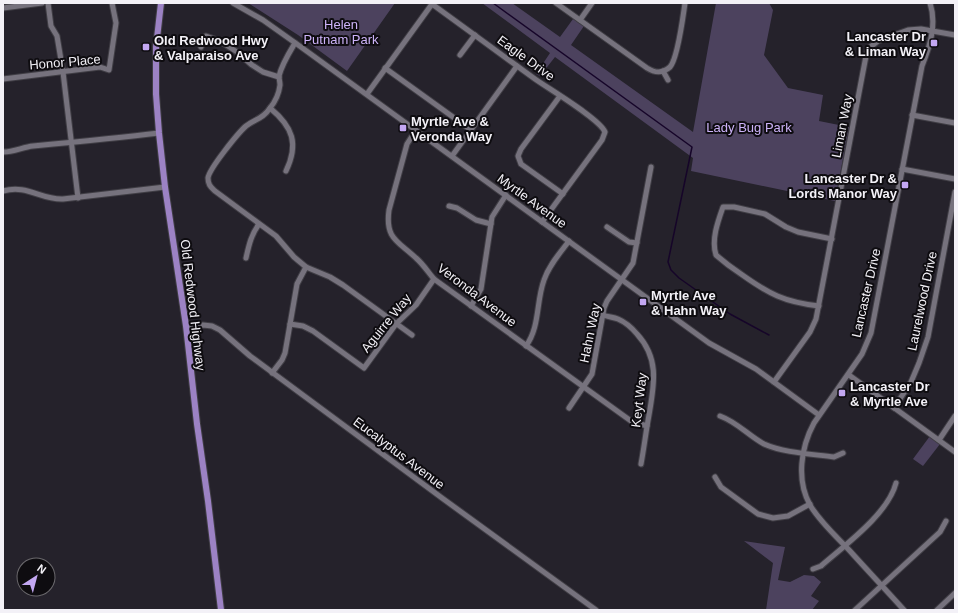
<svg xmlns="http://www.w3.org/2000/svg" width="958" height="613" viewBox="0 0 958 613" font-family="Helvetica,sans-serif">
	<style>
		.green { fill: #4c425e }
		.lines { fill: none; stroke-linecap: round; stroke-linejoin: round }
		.stream { stroke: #160529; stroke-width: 1.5 }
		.minor-casing { stroke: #403e45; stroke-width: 7 }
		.major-casing { stroke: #403e45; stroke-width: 8 }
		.minor { stroke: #76727d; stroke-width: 5 }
		.major { stroke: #9c82c4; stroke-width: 6 }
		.poi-dot { fill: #c3a7f2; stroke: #0e0c10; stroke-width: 1.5 }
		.labels { text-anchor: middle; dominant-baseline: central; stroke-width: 4; stroke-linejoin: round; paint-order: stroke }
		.park-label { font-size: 13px; fill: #cdb3f9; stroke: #0e0c10 }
		.poi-label { font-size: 13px; font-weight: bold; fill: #f3f1f7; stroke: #0e0c10; text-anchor: start }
		.street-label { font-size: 13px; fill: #f3f1f7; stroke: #0e0c10 }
	</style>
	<rect width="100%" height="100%" fill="#25222b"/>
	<g class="green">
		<polygon points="248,3 395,3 347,71 298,35"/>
		<polygon points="482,3 512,3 560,37 573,19 584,26 571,45 693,132 716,3 769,3 773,10 764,55 788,88 823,95 819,121 849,127 835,201 691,171 693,158 555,57 540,76 536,74 550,53"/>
		<polygon points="930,436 940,444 923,466 913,459"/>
		<polygon points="744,541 785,547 778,580 790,582 804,575 814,576 821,582 811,596 819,601 812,610 766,610 773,563"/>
	</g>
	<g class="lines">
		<polyline class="stream" points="493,3 692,147 668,262 671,270 679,278 730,314 769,335"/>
		<defs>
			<g id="minor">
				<polyline points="48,3 51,26 57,36 63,72 78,198"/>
				<polyline points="233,3 263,20 301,47 709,343 756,369 819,415"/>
				<path d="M 556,3 L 647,68 C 655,73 662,74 670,67 C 678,58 683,16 685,3"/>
				<polyline points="3,8 42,3"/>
				<polyline points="580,20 592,3"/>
				<path d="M 295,43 C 289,53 282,64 279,76 C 279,79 280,82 280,85 C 279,93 275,102 270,108 C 263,119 255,119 246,126 C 238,133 209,169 208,178 C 208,185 211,187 215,191 L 276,236 L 294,257 L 306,267 L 330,277 L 343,285 L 412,335"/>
				<polyline points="201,47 206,36 220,41 237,52 252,65 263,72 279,77"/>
				<polyline points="460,55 475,35"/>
				<polyline points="385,68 471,130"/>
				<polyline points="663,71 668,80"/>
				<polyline points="3,79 100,67 109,70 116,23 112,3"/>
				<path d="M 367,94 L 432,4 C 466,29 501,54 535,79 C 549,89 600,119 605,132 L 602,140 L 542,222"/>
				<polyline points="560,96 521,149 518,156 521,164 563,194"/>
				<path d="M 270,108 C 293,127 299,144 286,171"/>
				<polyline points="912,115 955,123"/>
				<path d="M 416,130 L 407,144 L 389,210 C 385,239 398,241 416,258 C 423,264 428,272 434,279 L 631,421 L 647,426"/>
				<path d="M 3,152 C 14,152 23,147 33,146 C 75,142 117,138 159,133"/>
				<polyline points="452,156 517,66"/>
				<polyline points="902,169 955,179"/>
				<path d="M 3,191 C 27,184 41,200 63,199 L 165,187"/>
				<polyline points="449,206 457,208 476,220 491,224"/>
				<polyline points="607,227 629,242 637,243"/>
				<path d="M 246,258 C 249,245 251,235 259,224"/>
				<polyline points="471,306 481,289 492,217 506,195"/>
				<path d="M 819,306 C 784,302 769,294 741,274 C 732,268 724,262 716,255 C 711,240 718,221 723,207 L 734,207 L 765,214 L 786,227 L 798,232 L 832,239"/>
				<path d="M 603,315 C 608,317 613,317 618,319 C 625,322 632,328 637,334 C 660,359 654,385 649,415 C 646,431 644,448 641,464"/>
				<polyline points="290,324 303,326 313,331 364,368 396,324 416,305 434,279"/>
				<polyline points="186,326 203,325 212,326 220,330 250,356 442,498 596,610"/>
				<path d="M 526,346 C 540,327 536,302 544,280 C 549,265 560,253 569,241"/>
				<polyline points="272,373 282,360 285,353 297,284 306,267"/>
				<polyline points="849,375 955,452"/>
				<polyline points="774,382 810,332 816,319 866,56 869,48 878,41 908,30 921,29 955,35"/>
				<polyline points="569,408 592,374 604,308 607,301 633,263 651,167"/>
				<polyline points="894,408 911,382 919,363 928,337 955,192"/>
				<path d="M 720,416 C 737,422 749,436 764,444 C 784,453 812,454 834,457 L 843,453"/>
				<polyline points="939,440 955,416"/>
				<polyline points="715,477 721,487 758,514 773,518 788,516 810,504"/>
				<path d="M 813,569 L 821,566 C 845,545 888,514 896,483"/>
				<polyline points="855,610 940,532 946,521"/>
				<path d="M 904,610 C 886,590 868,571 850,551 C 837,537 820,522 810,505 C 796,480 801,447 814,423 L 862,354 L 871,333 L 922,66 C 930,46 937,24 930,3"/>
				<polyline points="937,610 955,593"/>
			</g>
			<polyline id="major" points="161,3 156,47 156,94 159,133 165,187 186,326 197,424 208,501 221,610"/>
		</defs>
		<use href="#minor" class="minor-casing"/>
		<use href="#major" class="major-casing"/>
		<use href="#minor" class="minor"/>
		<use href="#major" class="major"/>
	</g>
	<g class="poi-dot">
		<rect x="930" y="39" width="8" height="8" rx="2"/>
		<rect x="142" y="43" width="8" height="8" rx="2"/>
		<rect x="399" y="124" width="8" height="8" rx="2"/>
		<rect x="901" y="181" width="8" height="8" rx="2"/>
		<rect x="639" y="298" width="8" height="8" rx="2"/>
		<rect x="838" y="389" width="8" height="8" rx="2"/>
	</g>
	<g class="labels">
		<g class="park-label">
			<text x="341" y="24">Helen<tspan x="341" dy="15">Putnam Park</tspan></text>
			<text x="749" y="127">Lady Bug Park</text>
		</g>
		<g class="poi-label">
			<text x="926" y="36" text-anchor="end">Lancaster Dr<tspan x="926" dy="15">&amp; Liman Way</tspan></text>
			<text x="154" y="40">Old Redwood Hwy<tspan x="154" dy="15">&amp; Valparaiso Ave</tspan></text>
			<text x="411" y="121">Myrtle Ave &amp;<tspan x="411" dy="15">Veronda Way</tspan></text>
			<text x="897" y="178" text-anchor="end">Lancaster Dr &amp;<tspan x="897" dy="15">Lords Manor Way</tspan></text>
			<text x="651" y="295">Myrtle Ave<tspan x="651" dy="15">&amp; Hahn Way</tspan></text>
			<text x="850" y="386">Lancaster Dr<tspan x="850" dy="15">&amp; Myrtle Ave</tspan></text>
		</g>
		<g class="street-label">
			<text transform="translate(526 58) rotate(36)">Eagle Drive</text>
			<text transform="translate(65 62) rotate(-5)">Honor Place</text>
			<text transform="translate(842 126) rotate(-79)">Liman Way</text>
			<text transform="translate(532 201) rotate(36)">Myrtle Avenue</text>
			<text transform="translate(866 293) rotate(-77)">Lancaster Drive</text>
			<text transform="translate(477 295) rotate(37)">Veronda Avenue</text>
			<text transform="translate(922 301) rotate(-78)">Laurelwood Drive</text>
			<text transform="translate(193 305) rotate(83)">Old Redwood Highway</text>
			<text transform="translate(386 323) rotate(-51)">Aguirre Way</text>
			<text transform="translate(590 333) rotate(-78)">Hahn Way</text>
			<text transform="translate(639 400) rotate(-83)">Keyt Way</text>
			<text transform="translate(399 453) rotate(37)">Eucalyptus Avenue</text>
		</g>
	</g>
	<rect width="958" height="613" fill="none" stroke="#f3f1f7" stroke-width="8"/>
	<g transform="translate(36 577) rotate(36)"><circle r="19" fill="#0e0c10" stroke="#6a686c"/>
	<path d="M0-3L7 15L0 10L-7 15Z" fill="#c3a7f2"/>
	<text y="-6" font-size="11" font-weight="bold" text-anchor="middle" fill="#f3f1f7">N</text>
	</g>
</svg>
